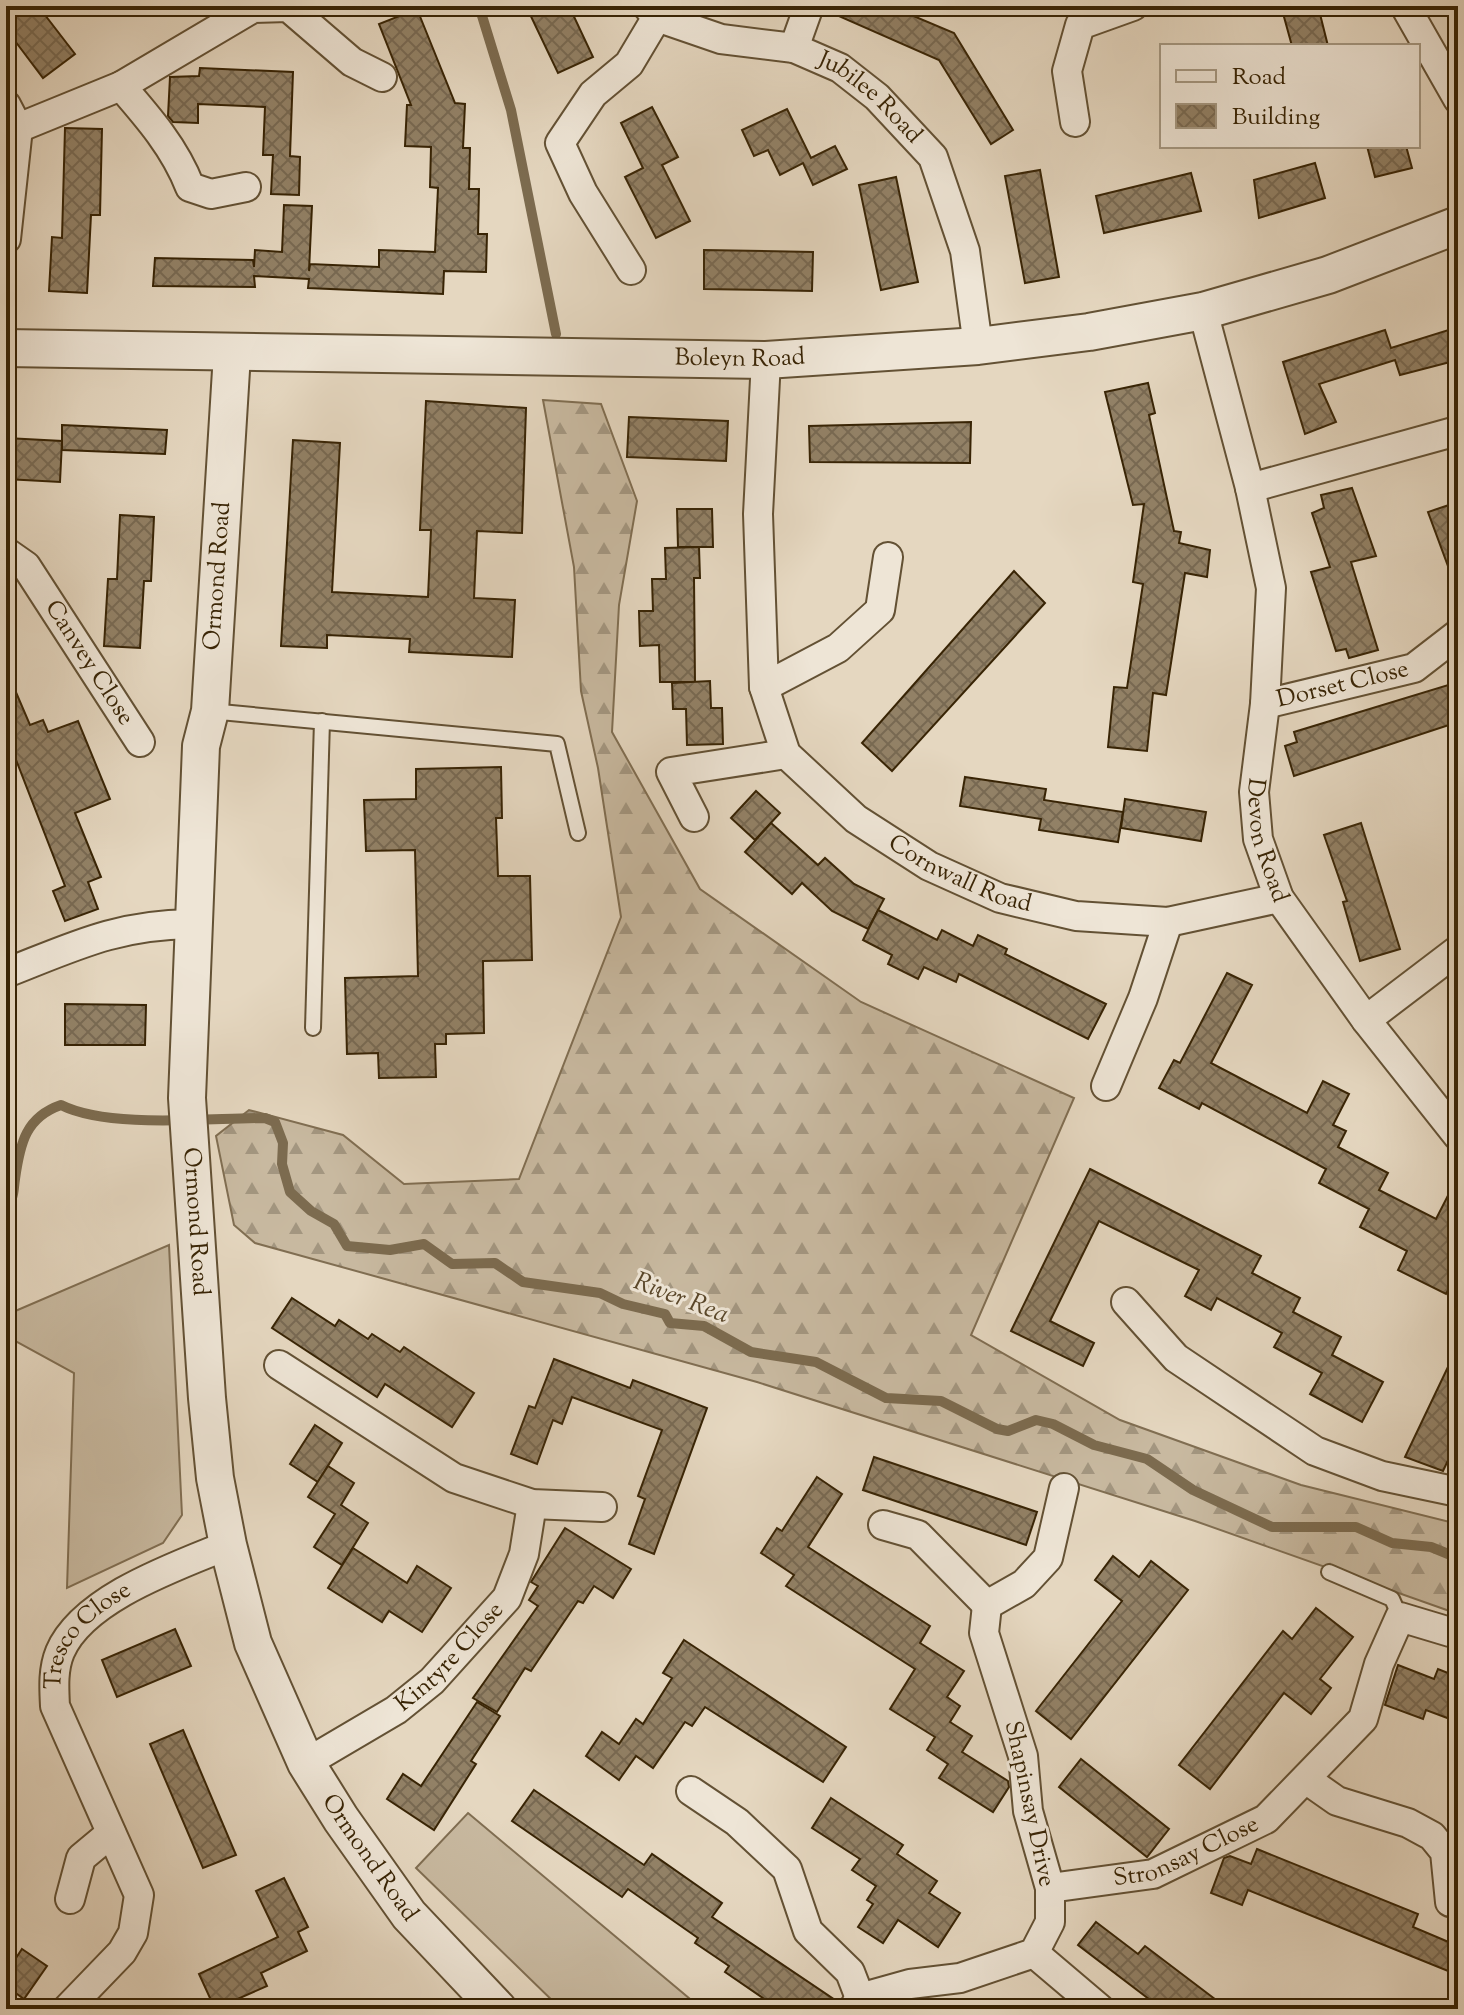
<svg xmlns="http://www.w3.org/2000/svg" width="1464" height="2015" viewBox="0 0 1464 2015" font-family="'Sorts Mill Goudy',serif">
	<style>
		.grass { fill: #c8b9a0; stroke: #806e52; stroke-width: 2 }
		.forest { fill: url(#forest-firs); stroke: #806e52; stroke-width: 2 }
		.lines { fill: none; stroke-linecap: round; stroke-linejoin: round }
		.stream { stroke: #7c6b4f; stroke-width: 10 }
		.building { fill: url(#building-cross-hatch); stroke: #382405; stroke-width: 2 }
		.service-casing { stroke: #635134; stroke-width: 18 }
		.minor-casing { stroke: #635134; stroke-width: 32 }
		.tertiary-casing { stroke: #635134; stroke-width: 40 }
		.service { stroke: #eee5d6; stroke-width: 14 }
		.minor { stroke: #eee5d6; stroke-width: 28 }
		.tertiary { stroke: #eee5d6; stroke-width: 36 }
		.labels { text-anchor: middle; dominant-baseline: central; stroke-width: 6; stroke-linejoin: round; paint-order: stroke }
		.street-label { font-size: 24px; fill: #382405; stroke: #eee5d6 }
		.water-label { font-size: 26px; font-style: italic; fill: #5a472a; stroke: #eee5d6 }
	</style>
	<defs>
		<pattern id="forest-firs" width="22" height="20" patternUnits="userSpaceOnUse" patternTransform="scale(2)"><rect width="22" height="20" fill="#c8b9a0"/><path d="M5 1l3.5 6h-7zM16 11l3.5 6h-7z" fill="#a39680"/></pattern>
		<pattern id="building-cross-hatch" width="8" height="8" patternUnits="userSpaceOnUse" patternTransform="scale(2)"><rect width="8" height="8" fill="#928166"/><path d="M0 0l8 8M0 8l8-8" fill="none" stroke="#786952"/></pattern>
	</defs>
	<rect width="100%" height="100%" fill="#e5d7c0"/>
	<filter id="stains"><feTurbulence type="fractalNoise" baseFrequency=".0025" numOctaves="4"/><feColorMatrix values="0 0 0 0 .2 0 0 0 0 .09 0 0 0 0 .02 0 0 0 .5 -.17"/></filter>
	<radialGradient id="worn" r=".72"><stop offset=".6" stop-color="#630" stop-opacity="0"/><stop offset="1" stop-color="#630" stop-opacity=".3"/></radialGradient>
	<g class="grass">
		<polygon points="169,1245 182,1515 163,1543 67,1588 74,1373 6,1336 6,1315"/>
		<polygon points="468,1813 702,2009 561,2009 416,1868"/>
	</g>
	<polygon class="forest" points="543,400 601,404 637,501 619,605 612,732 700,889 861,1002 1074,1098 971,1335 1120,1420 1301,1485 1458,1524 1458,1614 1195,1521 757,1382 255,1243 234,1225 216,1136 249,1110 343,1135 404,1184 519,1179 621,917 598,768 581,691 574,567"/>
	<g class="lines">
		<g class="stream">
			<polyline points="479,6 511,110 556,334"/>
			<path d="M 6,1207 C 15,1196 13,1192 15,1179 C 20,1143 26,1117 61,1105 C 109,1129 209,1118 265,1118 L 275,1122 L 283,1143 L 282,1164 L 290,1192 L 311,1211 L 334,1224 L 347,1246 L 390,1250 L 424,1244 L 452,1264 L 495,1263 L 523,1282 L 600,1293 L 623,1304 L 665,1314 L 670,1323 L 704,1326 L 751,1352 L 816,1362 L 886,1398 L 941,1401 L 997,1429 L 1008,1431 L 1036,1420 L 1053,1424 L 1094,1445 L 1147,1459 L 1193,1490 L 1272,1527 L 1356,1527 L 1392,1543 L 1431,1547 L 1458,1558"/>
		</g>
	</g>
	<g class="building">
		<polygon points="6,6 38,6 75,54 43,78 6,29"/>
		<polygon points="526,6 569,6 593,57 558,73"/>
		<polygon points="826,6 915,6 911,15 954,33 1013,130 991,144 939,60 825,10"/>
		<polygon points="1281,6 1318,6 1328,46 1292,46"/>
		<polygon points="417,9 455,103 465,104 463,148 470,148 469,189 479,189 478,234 487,234 486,272 444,271 443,294 308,288 309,279 254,276 255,287 153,286 155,258 253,260 254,267 255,250 282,252 284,205 312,206 309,271 310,264 379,267 379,250 435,252 438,188 430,187 431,147 405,146 407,105 411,105 379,24"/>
		<polygon points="200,68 293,72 290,156 300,157 299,195 271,194 273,155 263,155 265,107 198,104 198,123 173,122 168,116 170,77 199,76"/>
		<polygon points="652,107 678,157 662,165 690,221 656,238 625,177 643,168 621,123"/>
		<polygon points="787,109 811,158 835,146 847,169 813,185 803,163 780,175 768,150 754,156 742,130"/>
		<polygon points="65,128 102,129 100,215 91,215 87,293 49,291 52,237 62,238"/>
		<polygon points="1367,146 1406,146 1412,168 1375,177"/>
		<polygon points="1315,163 1325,198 1259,218 1254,180"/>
		<polygon points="1040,170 1059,277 1025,283 1005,176"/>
		<polygon points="1191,173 1201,211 1104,233 1096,196"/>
		<polygon points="896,177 918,282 881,290 859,185"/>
		<polygon points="704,250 813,252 812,291 704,289"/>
		<polygon points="1458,327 1458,360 1400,375 1395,360 1319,384 1336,422 1305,434 1283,362 1385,330 1391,348"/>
		<polygon points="1148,383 1155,413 1149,415 1174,531 1181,532 1179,543 1210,550 1207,577 1185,573 1166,695 1153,693 1147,751 1108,747 1114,687 1127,688 1143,584 1133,582 1144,504 1133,505 1105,392"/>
		<polygon points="426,401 526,408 522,533 477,531 474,598 515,600 512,657 409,652 410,639 327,635 327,648 281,646 293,440 340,443 332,592 428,597 431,530 420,530"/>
		<polygon points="629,417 728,421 726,461 627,457"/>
		<polygon points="971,422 970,463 810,462 809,426"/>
		<polygon points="62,425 167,430 165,454 62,450"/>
		<polygon points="6,438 62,441 60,482 6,479"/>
		<polygon points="1352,488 1376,556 1351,562 1378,650 1349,658 1346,649 1336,651 1311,572 1330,567 1312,513 1324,508 1321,495"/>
		<polygon points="1458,502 1458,584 1455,585 1428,512"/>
		<polygon points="677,509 712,509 713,547 678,547"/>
		<polygon points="120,515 154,517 151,581 144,581 140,648 104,646 108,579 117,579"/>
		<polygon points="699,547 700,578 694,578 695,682 660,682 659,645 640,646 639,611 653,611 652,579 666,579 665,548"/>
		<polygon points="1014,571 1045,603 892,771 862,743"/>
		<polygon points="6,669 30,725 43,720 48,732 78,721 110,799 75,813 101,877 88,882 98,909 65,921 53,891 65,886 6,734"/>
		<polygon points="710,681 711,708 722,708 723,744 687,745 686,709 673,709 672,683"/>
		<polygon points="1458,682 1458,722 1294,776 1285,746 1297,742 1294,732"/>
		<polygon points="501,767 502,818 496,818 498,876 530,876 532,960 483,961 484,1033 446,1034 446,1044 435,1044 436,1077 379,1078 378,1053 347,1054 345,978 418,976 415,850 366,851 364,800 416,799 416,769"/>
		<polygon points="965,777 1046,789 1044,800 1123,812 1118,842 1039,830 1041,819 960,806"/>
		<polygon points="756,791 780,813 755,840 731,818"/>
		<polygon points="1125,799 1206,812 1201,841 1121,828"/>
		<polygon points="771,823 818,865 825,858 854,884 884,899 868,929 832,911 802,883 792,894 745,852"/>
		<polygon points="1361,823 1400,949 1360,961 1343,902 1347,901 1324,835"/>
		<polygon points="878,910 937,940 942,930 973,946 978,935 1007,949 1005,954 1106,1004 1088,1039 959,974 956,982 924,967 918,979 888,964 892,955 863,940"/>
		<polygon points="1227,973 1252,985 1211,1063 1307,1113 1323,1081 1349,1094 1333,1125 1346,1131 1338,1147 1388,1173 1379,1190 1436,1219 1458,1176 1458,1271 1446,1294 1398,1270 1407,1251 1360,1227 1369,1209 1319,1183 1326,1169 1202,1103 1199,1109 1159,1088 1174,1060 1180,1063"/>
		<polygon points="65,1004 146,1005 145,1045 65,1045"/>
		<polygon points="1090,1169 1261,1256 1252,1273 1300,1298 1293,1312 1341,1337 1332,1355 1383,1382 1362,1422 1310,1394 1322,1373 1274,1347 1282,1333 1217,1298 1211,1310 1185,1296 1199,1270 1099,1221 1050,1321 1094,1343 1083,1366 1011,1331"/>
		<polygon points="292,1298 335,1326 339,1320 368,1339 372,1334 400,1352 404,1347 474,1393 452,1427 385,1384 377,1397 272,1328"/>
		<polygon points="1458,1346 1458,1439 1443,1471 1405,1457"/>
		<polygon points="554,1359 630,1388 633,1380 707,1408 654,1554 629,1544 645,1499 638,1496 662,1430 572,1397 562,1424 553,1420 537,1464 511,1454 529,1406 535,1408"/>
		<polygon points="315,1425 342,1443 318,1482 290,1464"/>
		<polygon points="874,1457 1037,1512 1026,1545 863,1490"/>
		<polygon points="328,1466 354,1483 341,1505 368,1523 342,1565 314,1547 335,1514 308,1497"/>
		<polygon points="817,1477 842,1494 808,1547 930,1626 920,1643 964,1671 947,1697 960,1706 950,1722 972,1736 962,1752 1008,1781 1009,1787 993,1812 939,1778 948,1764 927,1750 935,1737 890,1709 915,1669 786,1586 794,1575 761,1553 777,1528 782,1531"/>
		<polygon points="565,1528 631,1569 613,1598 594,1586 583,1603 578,1601 531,1671 525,1668 497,1712 473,1698 538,1606 529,1600 538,1586 531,1582"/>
		<polygon points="353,1548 407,1583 417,1566 451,1588 422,1632 389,1611 382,1622 328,1588"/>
		<polygon points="1113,1556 1139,1577 1151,1561 1188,1590 1071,1739 1036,1711 1122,1601 1095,1580"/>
		<polygon points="1316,1608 1353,1637 1320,1679 1331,1688 1311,1714 1284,1693 1210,1789 1179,1765 1283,1631 1292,1639"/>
		<polygon points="175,1629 191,1666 117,1697 102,1660"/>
		<polygon points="684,1640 846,1747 823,1782 705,1707 692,1726 685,1722 653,1768 636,1756 619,1780 586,1756 602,1732 619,1744 636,1719 643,1724 672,1678 663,1673"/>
		<polygon points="1398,1665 1434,1679 1438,1669 1458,1677 1458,1722 1426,1710 1423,1719 1385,1705"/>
		<polygon points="477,1702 500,1716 471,1761 476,1764 434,1830 387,1799 403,1774 421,1786"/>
		<polygon points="183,1730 236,1855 203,1868 150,1744"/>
		<polygon points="1081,1759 1169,1829 1147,1857 1059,1787"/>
		<polygon points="534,1790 644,1865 652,1854 722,1903 712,1917 838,2002 836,2009 779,2009 725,1972 729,1966 695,1943 698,1938 628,1889 622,1897 512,1821"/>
		<polygon points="831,1798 903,1845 897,1854 937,1881 929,1893 960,1913 938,1947 898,1920 883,1943 858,1927 873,1904 867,1900 876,1886 852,1870 860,1859 812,1828"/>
		<polygon points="1257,1849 1418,1914 1413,1927 1458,1946 1458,1975 1248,1890 1242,1905 1211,1893 1224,1858 1230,1856 1251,1864"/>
		<polygon points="284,1878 308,1927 298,1932 307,1951 261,1973 267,1986 215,2009 199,1974 278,1937 256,1891"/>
		<polygon points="1096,1922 1138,1954 1145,1946 1228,2009 1162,2009 1078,1945"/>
		<polygon points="22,1949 47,1966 24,1999 6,1986 6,1973"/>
	</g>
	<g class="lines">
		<defs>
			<g id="service">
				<polyline points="210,711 557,744 578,833"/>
				<polyline points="313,1028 322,721"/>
				<polyline points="1329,1572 1392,1599 1400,1617"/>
			</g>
			<g id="minor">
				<path id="s1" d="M 647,6 L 657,17 L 721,39 L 794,48 L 840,68 L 877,97 L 933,157 L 965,251 L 978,346"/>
				<polyline points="1405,6 1458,99"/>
				<polyline points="794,48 809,6"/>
				<path d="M 121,86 C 148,117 175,148 190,187 L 211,194 L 246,187"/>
				<polyline points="6,105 18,128 6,239"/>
				<polyline points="1075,122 1067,71 1080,25 1133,6"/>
				<polyline points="18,128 121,86 253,8 288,7 352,62 382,77"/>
				<polyline points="631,270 583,193 560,143 593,94 629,64 657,17"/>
				<path id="s2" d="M 1203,311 L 1250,488 L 1271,588 L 1265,704 L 1254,792 L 1258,839 L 1279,898 L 1366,1020 L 1458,1136"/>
				<path id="s3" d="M 766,360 L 758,514 L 764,687 L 786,754 L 856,819 L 929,866 L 1000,898 L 1076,916 L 1168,922 L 1279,898"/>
				<polyline points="1250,488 1457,431"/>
				<path id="s4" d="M 6,552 L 26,566 L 140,742"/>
				<polyline points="764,687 838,648 880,610 888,557"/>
				<path id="s5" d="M 1265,704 L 1414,668 L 1458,634"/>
				<polyline points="694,817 671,772 786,754"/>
				<path d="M 6,973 C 75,946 116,925 191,924"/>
				<polyline points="1366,1020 1458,950"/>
				<polyline points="1106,1086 1143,998 1168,922"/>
				<polyline points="1126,1302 1176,1358 1315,1451 1382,1476 1458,1492"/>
				<polyline points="279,1365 454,1478 532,1504 602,1507"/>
				<polyline points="883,1525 918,1535 987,1605"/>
				<path id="s6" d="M 306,1763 L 396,1710 L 432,1681 L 507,1598 L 524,1554 L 532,1504"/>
				<polyline points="1307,1780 1337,1801 1408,1823 1432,1836 1445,1852 1450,1902"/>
				<polyline points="691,1791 737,1822 787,1869 808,1931 850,1972 860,1998"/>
				<path id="s7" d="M 1050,1888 L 1153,1874 L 1266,1819 L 1363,1719 L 1379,1664 L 1400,1617 L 1450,1632"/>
				<polyline points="70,1899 81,1858 111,1833"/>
				<polyline points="1034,1953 1100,2009"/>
				<path id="s8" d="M 67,2009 L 122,1952 L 133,1933 L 139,1895 L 55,1706 C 54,1687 53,1669 60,1652 C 83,1598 177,1566 228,1545"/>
				<polyline points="853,2009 860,1998 910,1984 960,1978 1034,1953 1050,1922 1050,1888 1028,1811 1023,1756 984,1633 987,1605 1024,1584 1048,1558 1064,1488"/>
			</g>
			<g id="tertiary">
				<path id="s9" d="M 6,348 L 766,360 L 978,346 L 1089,332 L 1203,311 L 1328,275 L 1458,225"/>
				<path id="s10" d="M 232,354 L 210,711 L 201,746 L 187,1098 L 207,1398 L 215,1478 L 228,1545 L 253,1643 L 306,1763 L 341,1819 L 409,1915 L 498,2009"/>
			</g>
		</defs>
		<use href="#service" class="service-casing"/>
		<use href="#minor" class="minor-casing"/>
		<use href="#tertiary" class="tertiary-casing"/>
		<use href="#service" class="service"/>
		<use href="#minor" class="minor"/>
		<use href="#tertiary" class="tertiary"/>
	</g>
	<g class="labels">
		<g class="street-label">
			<text stroke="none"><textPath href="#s1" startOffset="248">Jubilee Road</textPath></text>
			<text stroke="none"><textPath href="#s9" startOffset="734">Boleyn Road</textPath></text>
			<text transform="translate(218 576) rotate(-86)">Ormond Road</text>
			<text stroke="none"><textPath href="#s4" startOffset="140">Canvey Close</textPath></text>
			<text stroke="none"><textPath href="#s5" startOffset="80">Dorset Close</textPath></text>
			<text stroke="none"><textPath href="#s2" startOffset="540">Devon Road</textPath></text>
			<text stroke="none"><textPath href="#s3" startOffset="612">Cornwall Road</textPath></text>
			<text stroke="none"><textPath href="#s10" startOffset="870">Ormond Road</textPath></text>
			<text stroke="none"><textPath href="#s8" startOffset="430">Tresco Close</textPath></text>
			<text stroke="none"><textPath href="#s6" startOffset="180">Kintyre Close</textPath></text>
			<text transform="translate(1029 1804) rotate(78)">Shapinsay Drive</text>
			<text stroke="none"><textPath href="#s7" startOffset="142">Stronsay Close</textPath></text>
			<text stroke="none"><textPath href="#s10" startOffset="1542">Ormond Road</textPath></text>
		</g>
		<g class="water-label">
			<text transform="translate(681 1299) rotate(21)">River Rea</text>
		</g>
	</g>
	<rect width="1464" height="2015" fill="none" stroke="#e5d7c0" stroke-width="32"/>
	<rect x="8" y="8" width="1448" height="1999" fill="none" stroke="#382405" stroke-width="4"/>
	<rect x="16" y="16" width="1432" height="1983" fill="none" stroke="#382405" stroke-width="2"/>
	<rect x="1160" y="44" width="260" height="104" fill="#eee5d6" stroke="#a59882" stroke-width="2"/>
	<rect x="1176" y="70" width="40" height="12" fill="#eee5d6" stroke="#a59882" stroke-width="2"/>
	<text x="1232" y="84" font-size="24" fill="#382405">Road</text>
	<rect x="1176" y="104" width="40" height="24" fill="url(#building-cross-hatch)" stroke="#a59882" stroke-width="2"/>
	<text x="1232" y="124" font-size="24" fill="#382405">Building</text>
	<rect width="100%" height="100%" filter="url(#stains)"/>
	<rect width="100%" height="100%" fill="url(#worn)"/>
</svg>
